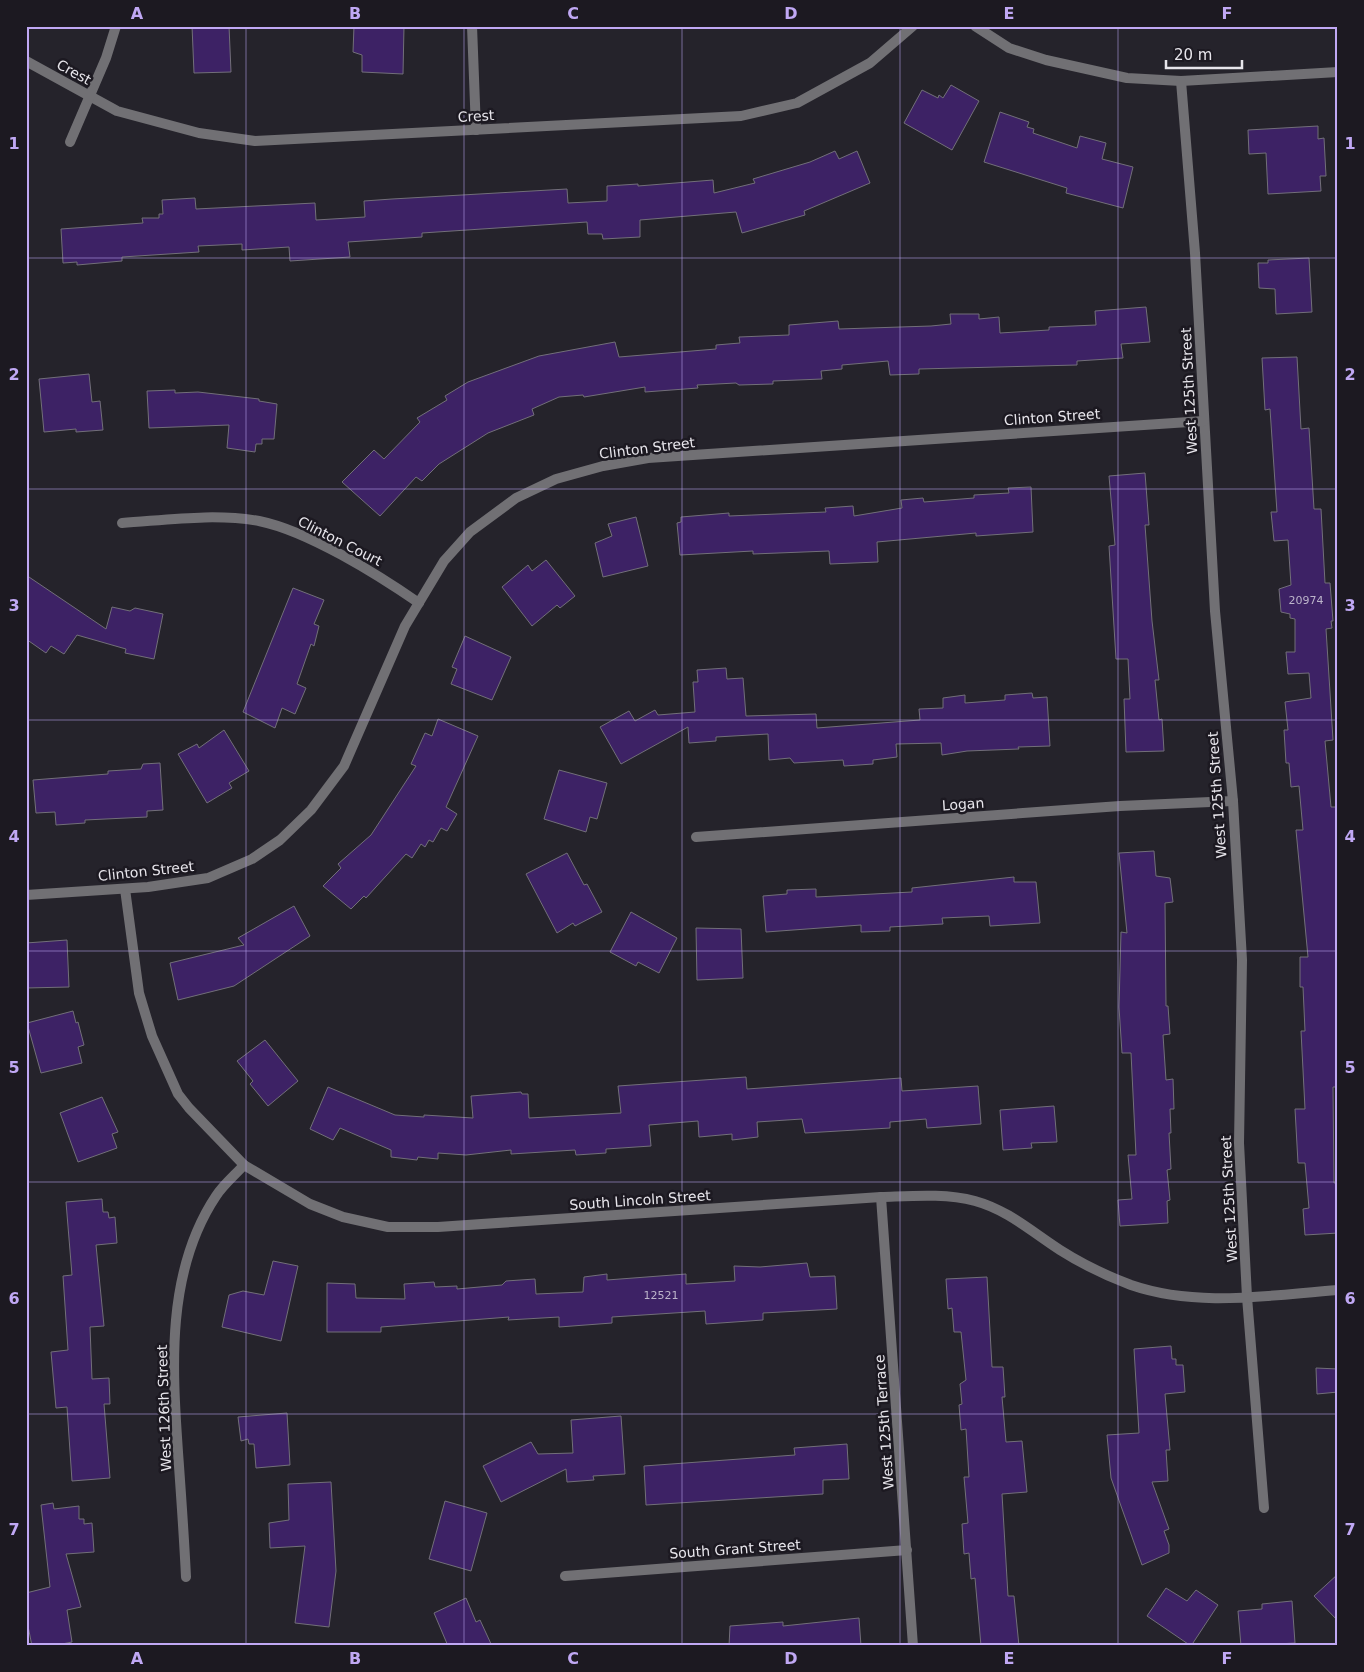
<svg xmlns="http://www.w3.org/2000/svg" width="1364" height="1672" viewBox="0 0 1364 1672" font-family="'DejaVu Sans',sans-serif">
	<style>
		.building { fill: #3d2265; stroke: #726f79 }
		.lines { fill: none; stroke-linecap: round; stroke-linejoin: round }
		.minor { stroke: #717074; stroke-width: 10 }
		.grid { fill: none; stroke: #c0a8f4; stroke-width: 1; stroke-opacity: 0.55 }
		.labels { text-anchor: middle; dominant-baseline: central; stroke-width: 5; stroke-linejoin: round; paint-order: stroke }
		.number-label { font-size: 11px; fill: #bcb4ca }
		.street-label { font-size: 14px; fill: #e7e5eb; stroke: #1c1921 }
		.neatline { fill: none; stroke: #c0a8f4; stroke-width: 2 }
		.grid-label { font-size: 16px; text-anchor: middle; font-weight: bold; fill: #c0a8f4 }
	</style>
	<rect width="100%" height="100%" fill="#25232b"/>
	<g class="building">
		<polygon points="192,26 229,26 231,72 194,73"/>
		<polygon points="354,26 404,26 403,74 362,72 362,55 353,52"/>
		<polygon points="951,85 979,101 952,150 904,123 922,90 938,98 939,95 943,98"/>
		<polygon points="1000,112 1029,122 1027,127 1034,129 1033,133 1077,148 1080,136 1106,143 1102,159 1133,167 1123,208 1066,193 1067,188 984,162"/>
		<polygon points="1318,126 1318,139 1324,138 1326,176 1320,176 1321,191 1268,194 1266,153 1249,154 1248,130"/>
		<polygon points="835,151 839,159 857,151 870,183 804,211 805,215 742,233 736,212 640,220 640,237 603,239 602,234 588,234 587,222 422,233 422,237 348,242 350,257 290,261 289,247 242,250 242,244 198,246 199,252 122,257 122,261 77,265 77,262 63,263 61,229 143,223 142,218 159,218 159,214 163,214 162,200 195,198 196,209 315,203 316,220 365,217 364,201 392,199 567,189 568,203 607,201 607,186 638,184 638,186 713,180 714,193 755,183 753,179 810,162"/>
		<polygon points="1309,258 1312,312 1276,314 1275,289 1259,288 1258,263 1268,263 1268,260"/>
		<polygon points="1146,307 1150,342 1121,344 1123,358 1077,361 1077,365 919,369 919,374 890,375 888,361 842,365 842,369 821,371 822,379 773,381 773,384 739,385 736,383 697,385 698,388 645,392 645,387 584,397 583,395 559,397 532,409 534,415 488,433 439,464 422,481 416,477 380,516 342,482 374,450 384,459 420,422 417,418 447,400 445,396 468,382 539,356 615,342 619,357 716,349 716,345 740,343 739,337 789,335 789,325 838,321 839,329 931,326 951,324 950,314 979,314 979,319 999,317 1000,333 1049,330 1049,327 1096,325 1095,311"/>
		<polygon points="1297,357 1301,429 1309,428 1314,509 1321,509 1325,583 1330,583 1333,621 1331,621 1332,628 1326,629 1333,740 1325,741 1331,807 1338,807 1338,1087 1333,1087 1334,1183 1338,1183 1338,1233 1305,1235 1303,1209 1309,1208 1305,1163 1298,1163 1295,1109 1305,1109 1301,1031 1305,1031 1303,987 1300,987 1300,957 1308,957 1296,830 1303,830 1299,786 1291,787 1289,763 1286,763 1284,730 1288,730 1285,702 1311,698 1309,673 1288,674 1286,652 1295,652 1295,619 1290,618 1290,614 1281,612 1279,589 1291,585 1288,540 1274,541 1271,512 1277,512 1270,409 1265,410 1262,358"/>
		<polygon points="89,374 92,402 100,401 103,430 76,432 76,429 44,432 39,379"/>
		<polygon points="175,390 175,393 198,392 259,399 259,401 277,404 274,439 262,439 262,444 256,444 255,452 227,448 229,425 149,428 147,391"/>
		<polygon points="1145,473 1149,525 1145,525 1152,621 1159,680 1155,680 1159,720 1162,719 1164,751 1126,752 1124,699 1130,699 1128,659 1116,659 1109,546 1115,545 1109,476"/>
		<polygon points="1031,487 1033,532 976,536 976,533 877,542 878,562 830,564 829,551 753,554 753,551 680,555 677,523 681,522 681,517 729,513 729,516 826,512 825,508 853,506 854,516 902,508 901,500 923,498 924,502 974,498 974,495 1009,493 1008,488"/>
		<polygon points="636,517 648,566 603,577 595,543 612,536 608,524"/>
		<polygon points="546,560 575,596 560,608 557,605 532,626 502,587 528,565 532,571"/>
		<polygon points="26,575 106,629 112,607 130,611 135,608 163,614 154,659 125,653 126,649 77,635 64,654 51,646 46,653 26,639"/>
		<polygon points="293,588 324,600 314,624 319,626 314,646 311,644 297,684 306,688 295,714 282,708 275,728 243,712"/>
		<polygon points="465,636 511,657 492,700 451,684 457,669 452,667"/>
		<polygon points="726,668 727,679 743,678 746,716 816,714 817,728 920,720 919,709 943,708 943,698 965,695 965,703 1005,700 1005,695 1032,693 1033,698 1047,697 1050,746 1018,747 1019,749 967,751 942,755 941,743 896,744 897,757 873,760 873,764 844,766 843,760 794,763 790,758 769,760 768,734 716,737 716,741 689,743 688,727 621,764 600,727 629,711 635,721 655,710 658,715 695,712 693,682 698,682 697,670"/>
		<polygon points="438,719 478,736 446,807 457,814 447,831 441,828 433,842 429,840 425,847 421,844 412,858 406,854 366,898 364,896 351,909 323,886 341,868 338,864 371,835 416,766 411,764 425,733 432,736"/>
		<polygon points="224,730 249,771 229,783 232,788 207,803 178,754 197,744 199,748"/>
		<polygon points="160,763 163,810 147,811 147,817 85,820 85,823 56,825 55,812 36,813 33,780 108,774 108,771 141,769 143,764"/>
		<polygon points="559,770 607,783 597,819 590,817 586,832 544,819"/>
		<polygon points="1154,851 1156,876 1170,878 1173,902 1165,903 1166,1006 1168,1006 1170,1034 1163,1035 1166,1080 1173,1079 1174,1109 1170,1109 1171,1133 1169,1133 1171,1169 1167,1170 1170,1200 1167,1201 1168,1223 1120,1226 1118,1200 1132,1199 1128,1155 1136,1155 1131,1053 1122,1053 1119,1007 1121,932 1127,933 1119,853"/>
		<polygon points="567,853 584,885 587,884 602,912 575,926 573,923 557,933 526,874"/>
		<polygon points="1014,877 1014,882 1036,882 1040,923 990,926 989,916 942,918 943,924 890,927 890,931 861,932 861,925 766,932 763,896 787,894 787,890 816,889 816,897 912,892 912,888"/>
		<polygon points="294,906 310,936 234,986 178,1000 170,963 244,945 238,938"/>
		<polygon points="631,912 677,938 659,973 638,962 636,966 610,952"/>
		<polygon points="696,928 741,929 743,978 697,980"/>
		<polygon points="67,940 69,987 26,988 26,943"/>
		<polygon points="73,1011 76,1023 78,1022 84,1045 78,1047 82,1063 41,1073 27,1023"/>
		<polygon points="265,1040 298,1081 268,1106 250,1084 253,1081 237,1061"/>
		<polygon points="746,1077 747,1089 901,1078 902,1091 978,1086 981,1124 927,1128 926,1119 890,1122 890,1128 805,1133 802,1119 757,1122 758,1137 732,1140 732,1134 699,1137 698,1121 649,1125 651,1146 606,1149 606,1153 576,1155 575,1150 511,1154 511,1150 466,1155 438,1153 438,1159 418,1157 417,1160 391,1157 391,1150 340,1128 333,1140 310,1129 328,1087 395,1115 424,1117 424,1115 473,1118 471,1096 521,1092 522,1094 528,1094 529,1118 621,1113 618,1086"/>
		<polygon points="102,1097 118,1132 112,1134 117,1148 78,1162 60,1113"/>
		<polygon points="1054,1106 1057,1142 1031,1143 1032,1148 1003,1150 1000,1110"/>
		<polygon points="102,1199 103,1212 108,1212 109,1218 115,1217 117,1243 96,1245 104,1326 90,1327 92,1379 109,1378 110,1404 104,1404 110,1478 72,1481 67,1407 56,1408 51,1352 68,1350 63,1276 72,1275 66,1202"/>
		<polygon points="273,1261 298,1266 281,1341 222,1327 229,1295 243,1291 264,1295"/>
		<polygon points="807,1263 810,1277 835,1276 837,1309 763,1313 763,1320 706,1324 705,1311 612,1317 612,1323 559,1327 559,1317 508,1320 509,1317 381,1327 381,1332 327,1332 327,1283 355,1284 356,1298 405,1299 404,1284 434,1282 435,1287 457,1286 457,1289 502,1285 506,1281 535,1279 536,1294 583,1292 584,1277 607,1274 607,1280 686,1274 686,1284 735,1281 734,1266 760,1267"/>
		<polygon points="987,1277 992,1367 1003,1367 1005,1397 1002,1397 1006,1442 1022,1441 1027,1492 1002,1494 1008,1596 1014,1596 1019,1646 981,1646 975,1578 971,1579 969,1553 964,1554 962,1524 968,1523 964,1477 969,1477 966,1429 961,1430 959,1405 962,1404 960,1384 966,1380 961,1332 954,1332 952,1308 948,1309 946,1279"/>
		<polygon points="1171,1346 1172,1359 1176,1359 1176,1365 1183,1365 1185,1392 1165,1394 1170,1450 1166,1450 1168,1481 1152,1482 1169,1529 1164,1531 1169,1545 1169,1553 1142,1565 1111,1478 1107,1435 1139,1433 1134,1349"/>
		<polygon points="1316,1368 1338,1369 1338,1392 1317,1394"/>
		<polygon points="287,1413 290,1465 256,1468 254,1444 249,1444 248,1439 241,1441 238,1417"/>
		<polygon points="621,1416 625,1474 593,1476 594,1480 567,1482 566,1469 501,1502 483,1466 531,1442 538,1454 573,1453 571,1420"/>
		<polygon points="847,1444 849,1479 823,1480 823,1494 646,1505 644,1466 795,1455 794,1448"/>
		<polygon points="331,1482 336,1571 329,1627 295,1623 305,1546 270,1548 269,1523 289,1520 288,1484"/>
		<polygon points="445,1501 487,1513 471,1571 429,1559"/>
		<polygon points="53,1503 54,1509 79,1506 79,1519 84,1519 84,1524 92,1523 94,1552 66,1554 81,1607 67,1610 72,1642 52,1646 32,1646 26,1616 26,1593 50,1587 41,1505"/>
		<polygon points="1338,1574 1338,1621 1314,1596"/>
		<polygon points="1166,1588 1187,1601 1196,1590 1218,1605 1191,1646 1147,1616"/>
		<polygon points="466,1598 476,1622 480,1620 492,1646 448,1646 434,1613"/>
		<polygon points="1292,1601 1295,1643 1241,1646 1238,1611 1262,1609 1262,1604"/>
		<polygon points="859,1618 861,1646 729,1646 730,1626 783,1622 783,1626"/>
	</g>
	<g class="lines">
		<g class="minor">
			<polyline points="472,26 476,130"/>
			<polyline points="975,26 1009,48 1046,60 1127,78 1181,81 1338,72"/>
			<polyline points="26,61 117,111 199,133 255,141 741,116 797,103 870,63 913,26"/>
			<polyline points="1181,81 1195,253 1215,611 1233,801 1242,960 1239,1143 1247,1297 1264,1508"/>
			<polyline points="70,142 106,58 116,26"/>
			<path d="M 122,523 C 167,520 214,513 259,521 C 308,531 377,574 419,603"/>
			<polyline points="696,837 1120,806 1233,801"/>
			<path d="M 125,889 L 139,993 L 152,1036 L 178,1094 L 189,1108 L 244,1165 L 310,1204 L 343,1217 L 388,1227 L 438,1227 L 881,1197 C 912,1196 945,1193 975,1201 C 1008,1210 1032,1232 1060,1250 C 1082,1264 1107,1276 1131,1285 C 1198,1308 1269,1295 1338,1290"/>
			<polyline points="26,895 148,887 208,878 252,859 280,840 311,810 344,766 405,626 444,561 470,532 516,498 556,479 603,466 648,458 1204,421"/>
			<polyline points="881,1197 913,1646"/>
			<polyline points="565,1576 907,1550"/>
			<path d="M 186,1577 C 184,1535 181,1494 178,1452 C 172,1366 166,1271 216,1196 C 223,1185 235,1175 244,1165"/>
		</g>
	</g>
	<path class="grid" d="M 246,26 L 246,1646M 464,26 L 464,1646M 682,26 L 682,1646M 900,26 L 900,1646M 1118,26 L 1118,1646M 26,258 L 1338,258M 26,489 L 1338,489M 26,720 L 1338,720M 26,951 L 1338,951M 26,1182 L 1338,1182M 26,1414 L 1338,1414"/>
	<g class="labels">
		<g class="number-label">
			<text x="1306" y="600">20974</text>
			<text x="661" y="1295">12521</text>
		</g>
		<g class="street-label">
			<text transform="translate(74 72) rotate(29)">Crest</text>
			<text transform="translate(476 116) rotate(-3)">Crest</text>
			<text transform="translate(1189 391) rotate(-93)">West 125th Street</text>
			<text transform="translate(1052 417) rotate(-4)">Clinton Street</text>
			<text transform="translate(647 448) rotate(-7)">Clinton Street</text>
			<text transform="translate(340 541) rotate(27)">Clinton Court</text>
			<text transform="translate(1217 795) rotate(-94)">West 125th Street</text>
			<text transform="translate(963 804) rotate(-4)">Logan</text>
			<text transform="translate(146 871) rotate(-6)">Clinton Street</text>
			<text transform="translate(1229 1199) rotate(-93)">West 125th Street</text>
			<text transform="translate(640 1200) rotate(-4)">South Lincoln Street</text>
			<text transform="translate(164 1408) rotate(-92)">West 126th Street</text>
			<text transform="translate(884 1422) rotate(-94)">West 125th Terrace</text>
			<text transform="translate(735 1549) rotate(-4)">South Grant Street</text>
		</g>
	</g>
	<rect width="1364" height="1672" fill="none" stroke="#1c1921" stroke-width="55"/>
	<path d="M1166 60v8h76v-8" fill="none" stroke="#e7e5eb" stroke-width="2.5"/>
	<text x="1174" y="60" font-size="15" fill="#e7e5eb" stroke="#1c1921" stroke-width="4" paint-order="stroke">20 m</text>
	<rect x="28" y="28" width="1308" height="1616" class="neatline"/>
	<g class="grid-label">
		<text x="137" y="19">A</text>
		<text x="355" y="19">B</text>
		<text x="573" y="19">C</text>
		<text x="791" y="19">D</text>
		<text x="1009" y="19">E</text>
		<text x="1227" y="19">F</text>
		<text x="14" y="149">1</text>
		<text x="1350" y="149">1</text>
		<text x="14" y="380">2</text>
		<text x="1350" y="380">2</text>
		<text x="14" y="611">3</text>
		<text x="1350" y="611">3</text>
		<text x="14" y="842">4</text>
		<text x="1350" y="842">4</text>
		<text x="14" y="1073">5</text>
		<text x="1350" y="1073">5</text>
		<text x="14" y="1304">6</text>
		<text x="1350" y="1304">6</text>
		<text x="14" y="1535">7</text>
		<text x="1350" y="1535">7</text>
		<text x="137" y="1664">A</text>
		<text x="355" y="1664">B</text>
		<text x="573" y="1664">C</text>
		<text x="791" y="1664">D</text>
		<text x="1009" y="1664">E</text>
		<text x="1227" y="1664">F</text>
	</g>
</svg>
